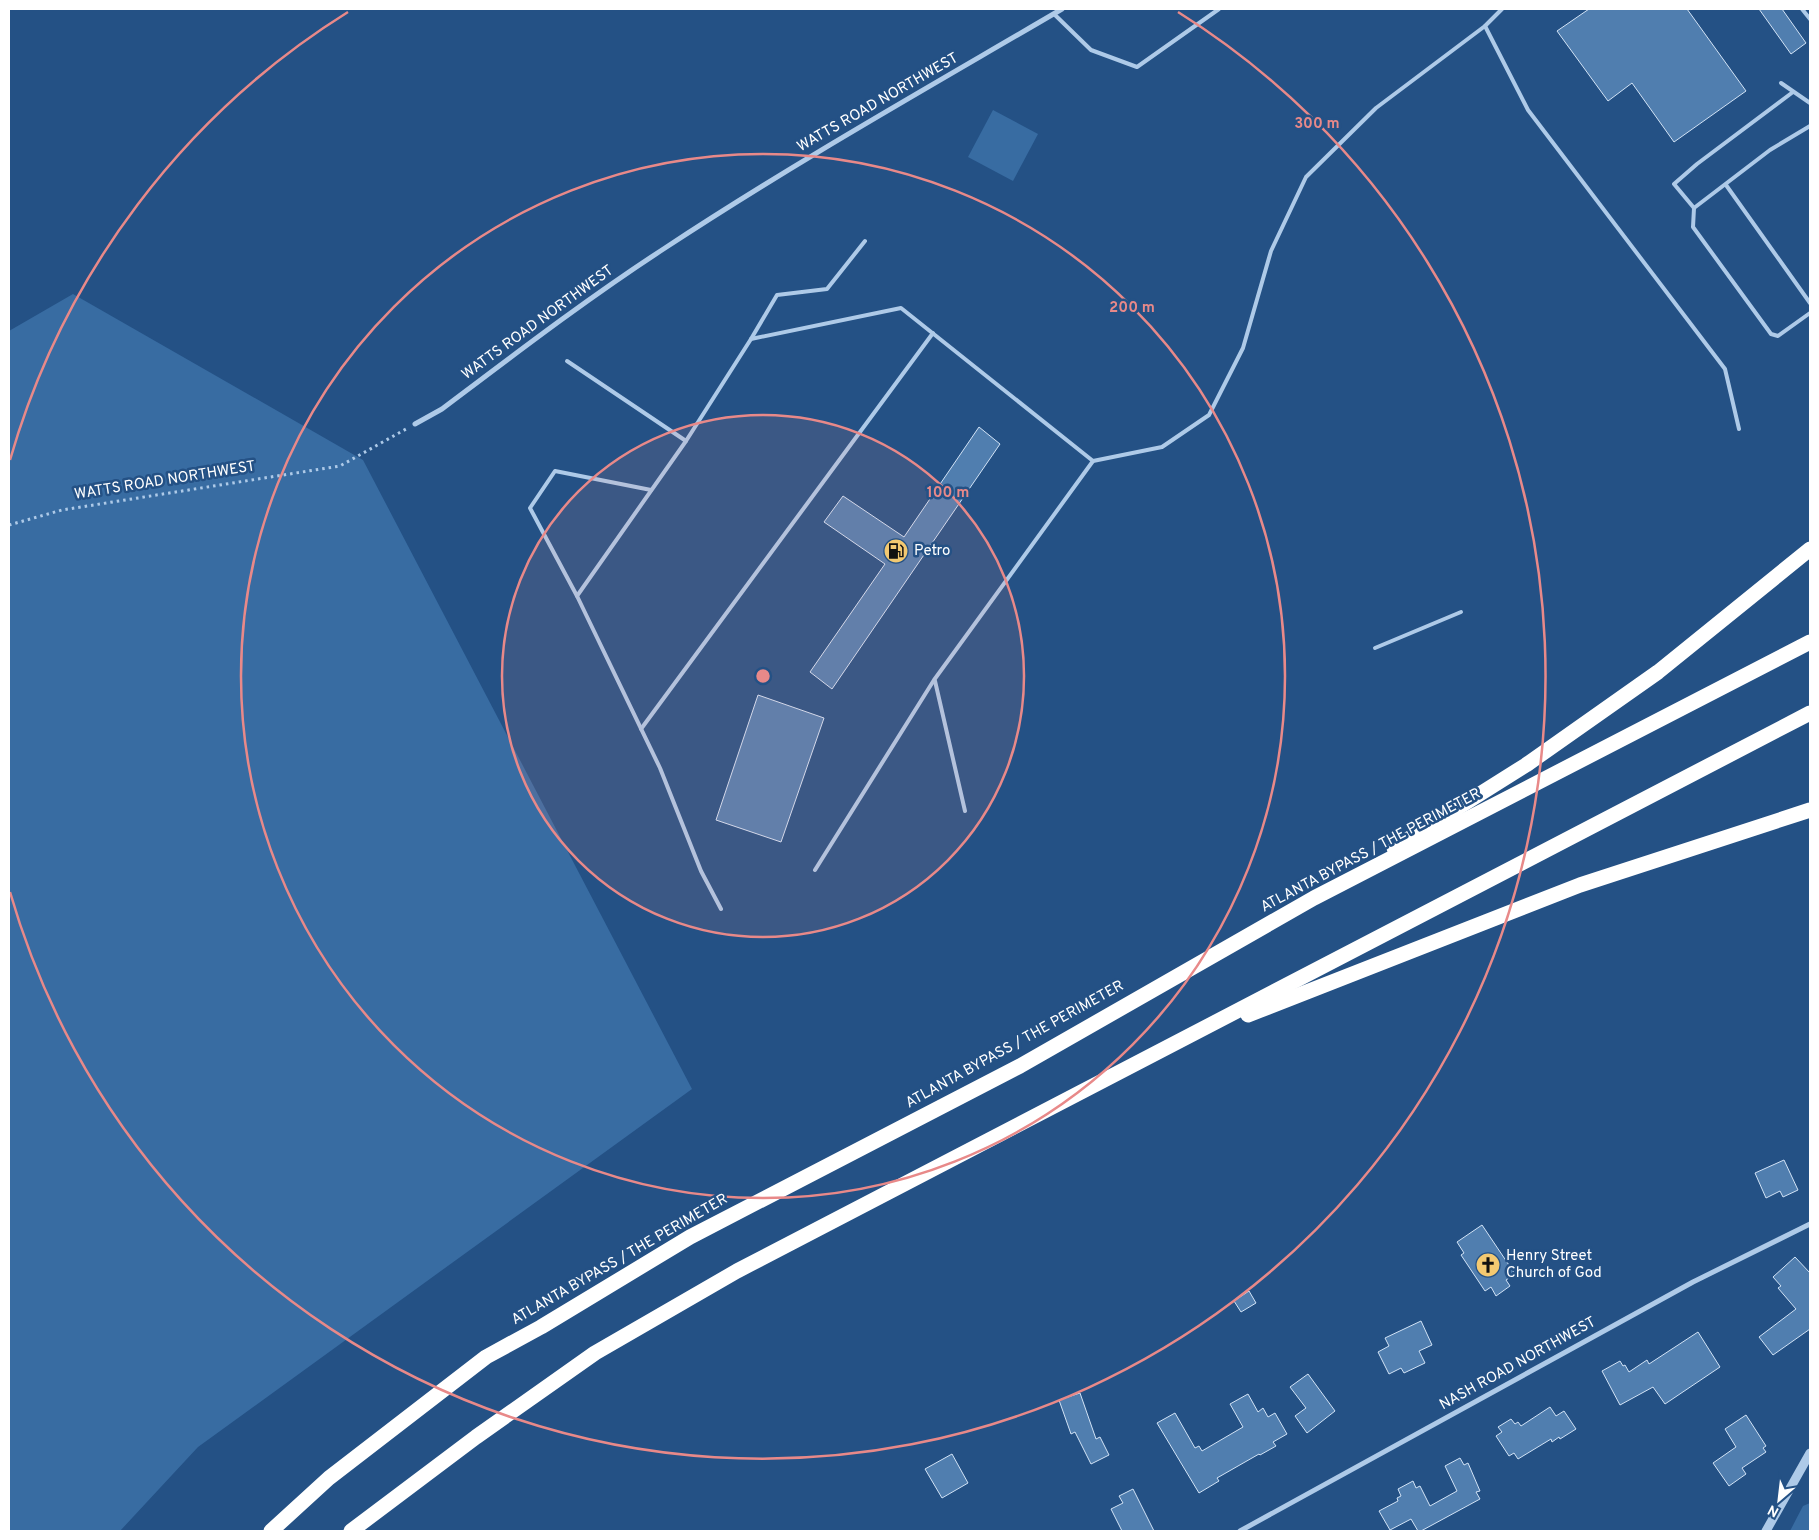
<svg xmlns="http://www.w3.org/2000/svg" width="1819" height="1540" viewBox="0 0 1819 1540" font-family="Overpass,sans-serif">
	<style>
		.green { fill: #386ca2 }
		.building { fill: #507eaf; stroke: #d2e3f6 }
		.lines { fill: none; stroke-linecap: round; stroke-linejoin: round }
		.path { stroke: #aecae8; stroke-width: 3; stroke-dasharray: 2.5 4; stroke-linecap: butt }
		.service { stroke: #aecae8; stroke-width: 4 }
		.minor { stroke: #aecae8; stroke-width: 5 }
		.tertiary { stroke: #aecae8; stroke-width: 9 }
		.motorway { stroke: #fff; stroke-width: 15 }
		.ring { fill: none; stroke: #e88989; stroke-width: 2.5 }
		.labels { text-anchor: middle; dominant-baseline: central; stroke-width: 5; stroke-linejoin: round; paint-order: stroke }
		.street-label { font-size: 15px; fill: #fff; stroke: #245185 }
		.poi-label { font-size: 15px; fill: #fff; stroke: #245185; text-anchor: start }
		.centre { fill: #e88989; stroke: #245185; stroke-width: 2.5 }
		.ring-label { font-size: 15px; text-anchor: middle; font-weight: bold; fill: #e88989; stroke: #245185; stroke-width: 5; stroke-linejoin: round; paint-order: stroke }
	</style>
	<rect width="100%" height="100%" fill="#245185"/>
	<g class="green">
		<polygon points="993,110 1038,134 1013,181 968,157"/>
		<polygon points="73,294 363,460 692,1089 198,1447 120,1531 9,1531 9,331"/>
		<polygon points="1810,1503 1810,1531 1790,1531 1803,1506"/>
	</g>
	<g class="building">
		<polygon points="1589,9 1687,9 1746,91 1674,142 1632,83 1608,101 1557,31"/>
		<polygon points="1759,9 1782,9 1806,43 1791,54"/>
		<polygon points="979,427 1000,444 832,689 810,672 885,564 824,522 843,496 904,537"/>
		<polygon points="758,695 824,718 781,842 716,820"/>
		<polygon points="1784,1160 1798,1190 1783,1197 1780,1191 1766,1198 1755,1173"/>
		<polygon points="1482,1225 1515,1274 1506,1280 1510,1286 1496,1296 1491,1287 1485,1291 1461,1255 1464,1253 1457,1242"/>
		<polygon points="1795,1257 1810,1273 1810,1329 1773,1355 1759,1337 1796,1309 1778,1288 1781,1286 1773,1277"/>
		<polygon points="1249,1291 1256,1303 1241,1312 1234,1301"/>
		<polygon points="1421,1321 1432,1345 1419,1351 1425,1363 1404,1373 1401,1368 1389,1374 1378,1352 1389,1346 1385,1338"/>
		<polygon points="1698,1332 1720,1367 1665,1404 1653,1387 1620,1405 1602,1371 1620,1361 1623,1366 1625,1365 1629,1372 1647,1360 1649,1364"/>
		<polygon points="1308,1374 1335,1411 1307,1433 1295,1416 1306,1408 1290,1387"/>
		<polygon points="1080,1393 1096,1439 1100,1437 1109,1455 1091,1464 1075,1432 1071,1434 1059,1400"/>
		<polygon points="1248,1394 1258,1412 1263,1408 1268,1417 1275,1413 1287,1434 1273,1442 1276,1446 1260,1455 1259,1454 1217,1478 1219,1481 1199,1493 1157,1423 1175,1413 1195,1448 1199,1446 1202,1451 1243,1427 1230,1404"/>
		<polygon points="1550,1407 1556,1416 1564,1411 1576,1429 1560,1439 1559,1437 1552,1442 1551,1439 1518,1459 1514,1453 1509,1456 1496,1436 1502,1432 1498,1427 1511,1419 1515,1424 1518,1422 1521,1426"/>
		<polygon points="1746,1415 1766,1446 1763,1448 1766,1452 1742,1468 1746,1474 1729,1486 1713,1463 1736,1447 1725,1429"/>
		<polygon points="952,1454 968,1483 942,1498 925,1469"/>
		<polygon points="1460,1458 1464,1465 1468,1463 1480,1491 1476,1492 1480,1499 1421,1531 1418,1531 1411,1519 1390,1530 1379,1511 1398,1501 1397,1498 1401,1496 1398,1489 1413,1481 1416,1488 1420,1486 1430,1506 1457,1491 1445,1466"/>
		<polygon points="1133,1489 1154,1531 1122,1531 1111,1509 1123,1503 1119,1496"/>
	</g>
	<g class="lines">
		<polyline class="path" points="9,525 62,510 340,466 406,429"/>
		<g class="service">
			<polyline points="1802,9 1810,19"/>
			<polyline points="1054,14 1091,50 1137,67 1219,9"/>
			<polyline points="1485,26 1528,110 1725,369 1739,429"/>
			<polyline points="1781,83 1810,103"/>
			<polyline points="1793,92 1697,164 1674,184 1694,208 1693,227 1771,334 1778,336 1810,313"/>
			<polyline points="1726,185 1810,303"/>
			<polyline points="1694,208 1770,150 1810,126"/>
			<polyline points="751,339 777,295 827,289 865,241"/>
			<polyline points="567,361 686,441"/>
			<polyline points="651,490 555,471 530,508 577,596 660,768 701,871 721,909"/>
			<polyline points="577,596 686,441 751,339 901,308 1093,461"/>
			<polyline points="1375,648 1461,612"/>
			<polyline points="935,681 965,811"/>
			<polyline points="641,729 933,333"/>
			<polyline points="815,870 934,680 1093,461 1162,447 1209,415 1243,348 1271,251 1306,177 1376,108 1485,26 1502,9"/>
		</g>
		<g class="minor">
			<path d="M 415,424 L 442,409 C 515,354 588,298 665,248 C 794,163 929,87 1062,9"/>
			<polyline points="1240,1531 1693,1282 1810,1224"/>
		</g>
		<polyline class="tertiary" points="1766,1531 1810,1453"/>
		<g class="motorway">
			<polyline points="1394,848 1526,765 1658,672 1810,549"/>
			<polyline points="1248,1015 1580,885 1810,810"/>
			<polyline points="271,1531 329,1478 486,1357 541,1327 690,1237 1020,1066 1314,898 1810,642"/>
			<polyline points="351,1531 476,1437 595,1353 737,1271 1810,713"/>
		</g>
	</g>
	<circle cx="763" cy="676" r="261" fill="#e88989" fill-opacity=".12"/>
	<g class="ring">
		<circle cx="763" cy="676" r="261"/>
		<circle cx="763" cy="676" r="522"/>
		<path d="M10 460A783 783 0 0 1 348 12M1178 12A783 783 0 1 1 10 892"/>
	</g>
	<defs>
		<symbol id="fuel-disc" viewBox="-11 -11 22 22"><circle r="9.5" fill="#f3c971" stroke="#245185"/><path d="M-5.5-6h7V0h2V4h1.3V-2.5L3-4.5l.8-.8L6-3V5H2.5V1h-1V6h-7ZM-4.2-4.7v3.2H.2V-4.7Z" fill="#111"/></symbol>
		<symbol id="church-disc" viewBox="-11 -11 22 22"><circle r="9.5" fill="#f3c971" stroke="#245185"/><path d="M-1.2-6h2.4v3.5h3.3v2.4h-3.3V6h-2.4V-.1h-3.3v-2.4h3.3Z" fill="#111"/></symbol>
	</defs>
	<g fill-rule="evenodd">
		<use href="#fuel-disc" x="882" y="537" width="28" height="28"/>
		<use href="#church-disc" x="1474" y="1251" width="28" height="28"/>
	</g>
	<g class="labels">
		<g class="street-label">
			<text transform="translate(878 103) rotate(-30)">WATTS ROAD NORTHWEST</text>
			<text transform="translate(538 323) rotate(-36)">WATTS ROAD NORTHWEST</text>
			<text transform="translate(165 481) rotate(-9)">WATTS ROAD NORTHWEST</text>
			<text transform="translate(1371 851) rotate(-28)">ATLANTA BYPASS / THE PERIMETER</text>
			<text transform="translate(1015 1045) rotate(-29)">ATLANTA BYPASS / THE PERIMETER</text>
			<text transform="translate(620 1260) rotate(-30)">ATLANTA BYPASS / THE PERIMETER</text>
			<text transform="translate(1518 1364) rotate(-29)">NASH ROAD NORTHWEST</text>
		</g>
		<g class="poi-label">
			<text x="914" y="551">Petro</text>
			<text x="1506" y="1256">Henry Street<tspan x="1506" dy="17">Church of God</tspan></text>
		</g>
	</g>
	<circle cx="763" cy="676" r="8" class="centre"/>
	<g class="ring-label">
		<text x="1317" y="128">300 m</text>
		<text x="1132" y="312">200 m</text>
		<text x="948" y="497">100 m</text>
	</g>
	<rect width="1819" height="1540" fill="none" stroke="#ffffff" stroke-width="20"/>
	<g transform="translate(1779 1500) rotate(208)" stroke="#245185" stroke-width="4" paint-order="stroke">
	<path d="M0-4L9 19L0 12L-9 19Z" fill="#ffffff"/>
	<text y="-8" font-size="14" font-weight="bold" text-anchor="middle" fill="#ffffff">N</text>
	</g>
</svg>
